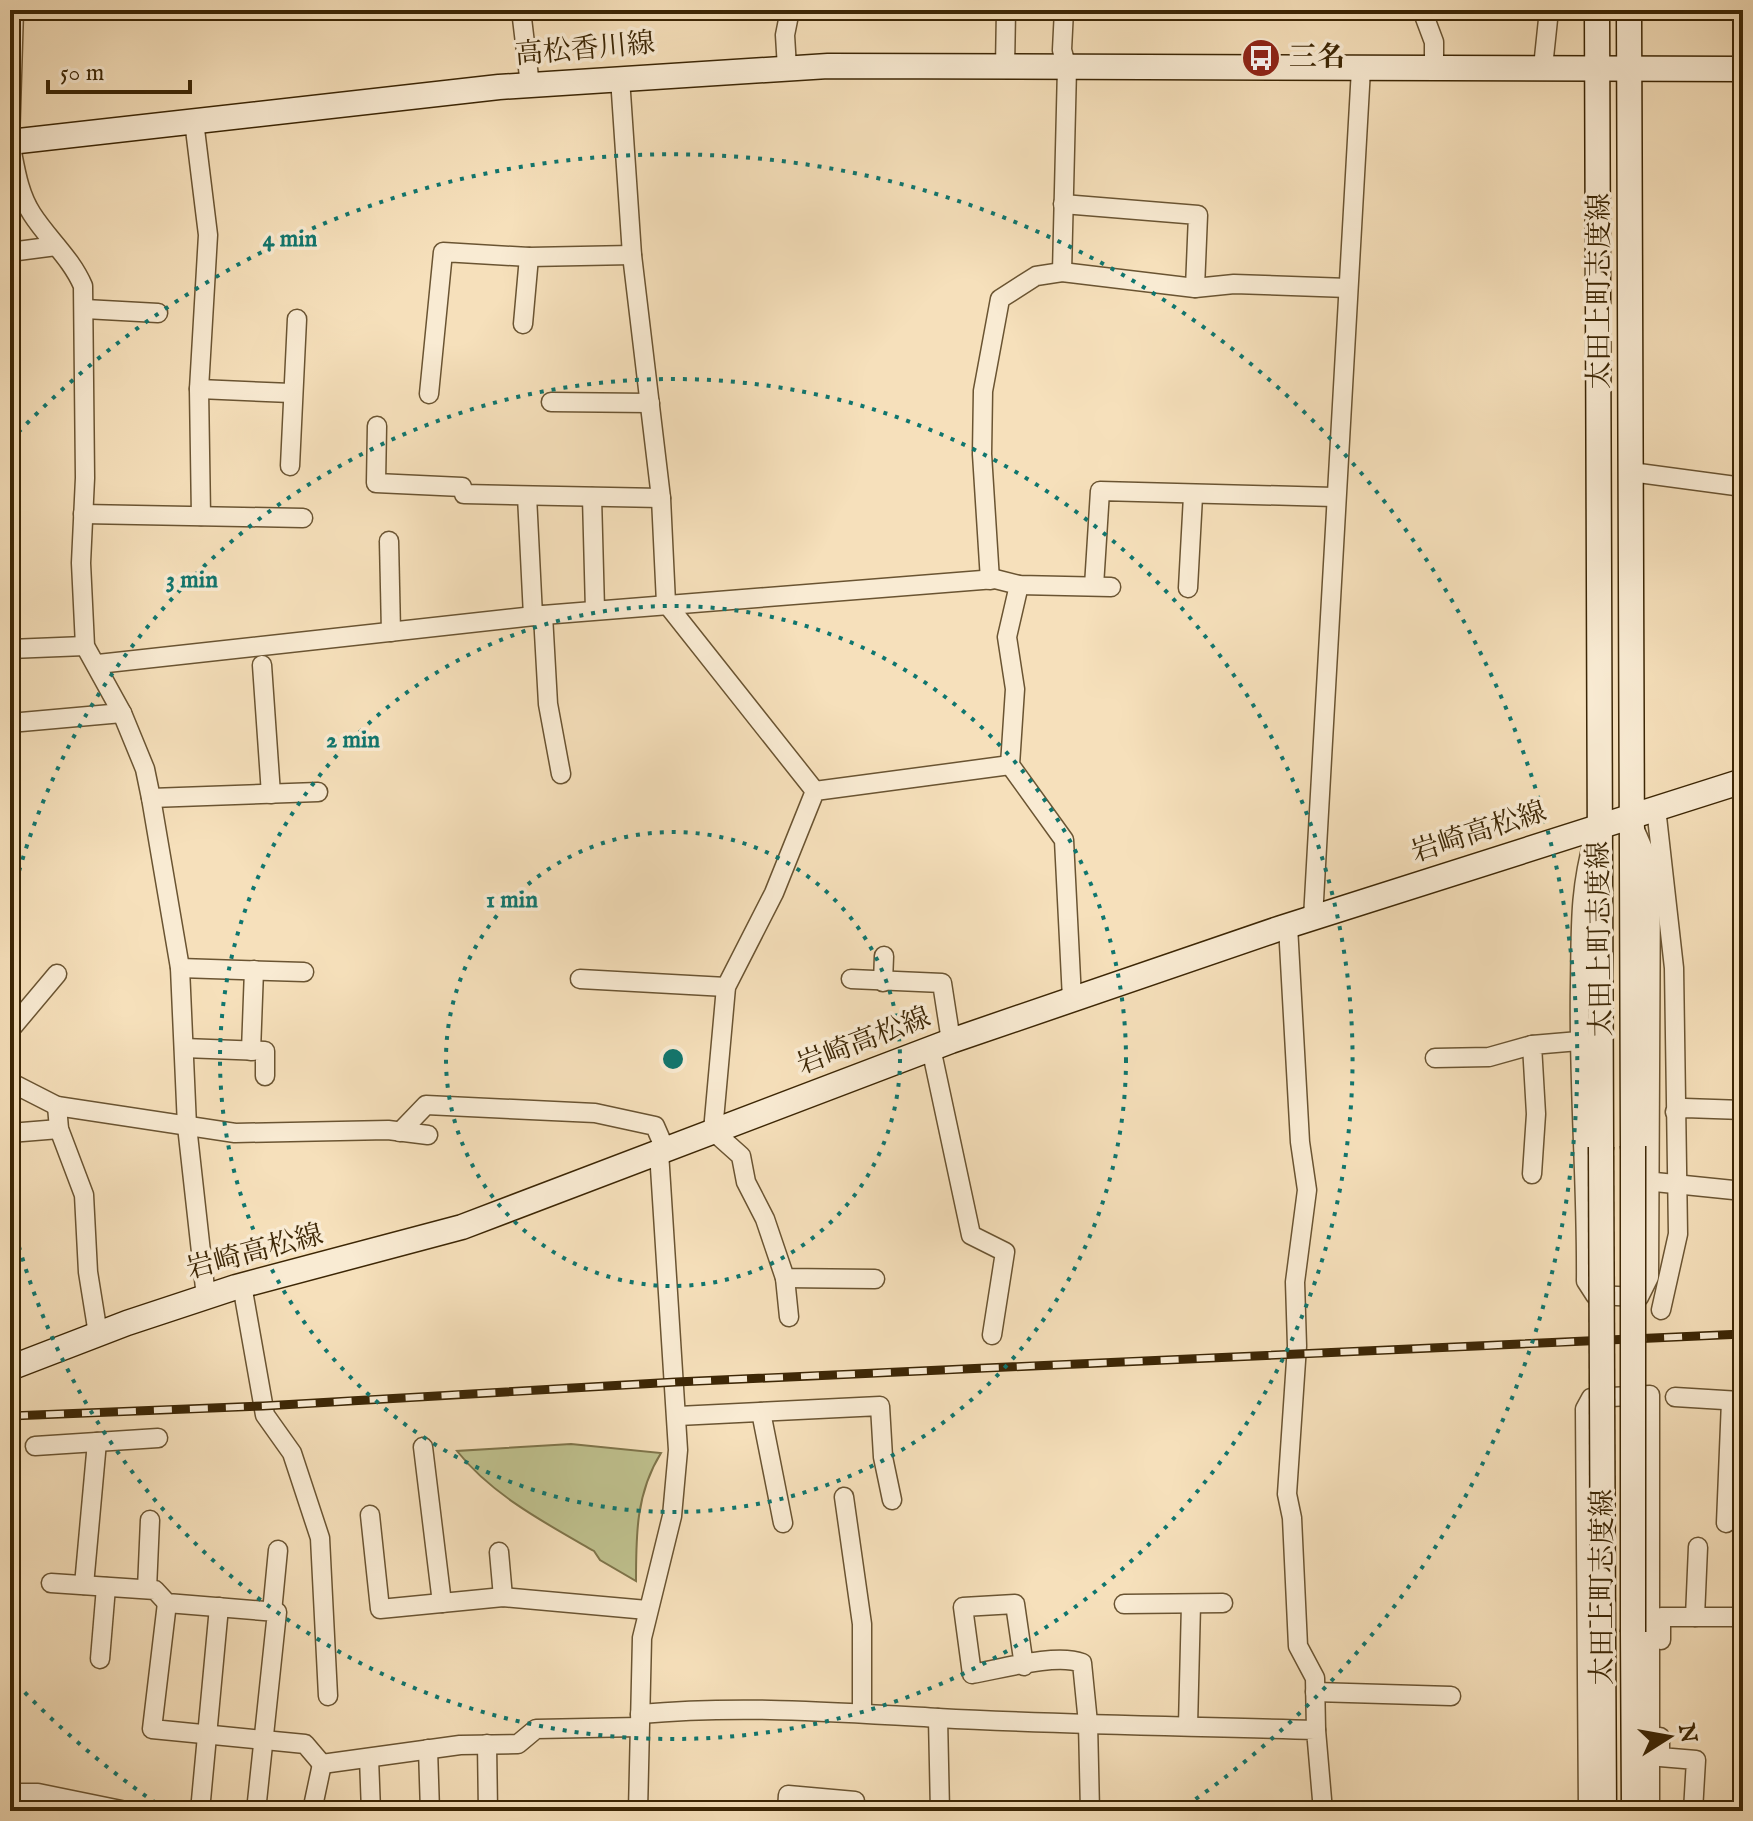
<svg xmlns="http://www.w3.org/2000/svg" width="1753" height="1821" viewBox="0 0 1753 1821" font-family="'IM FELL English','Noto Serif JP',serif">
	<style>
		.green { fill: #bfc18e; stroke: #7e744a; stroke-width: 2 }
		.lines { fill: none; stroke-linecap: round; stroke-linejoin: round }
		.minor-casing { stroke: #6a5432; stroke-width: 21 }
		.secondary-casing { stroke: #3c2605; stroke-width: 27 }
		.minor { stroke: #f9ebd3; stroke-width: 18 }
		.secondary { stroke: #f9ebd3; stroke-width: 24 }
		.rail-casing { stroke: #3c2605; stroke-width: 9 }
		.rail { stroke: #f9ebd3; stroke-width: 6; stroke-dasharray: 18; stroke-linecap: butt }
		.secondary-bridge-casing { stroke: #3c2605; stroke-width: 27; stroke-linecap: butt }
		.secondary-bridge { stroke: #f9ebd3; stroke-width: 24 }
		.ring { fill: none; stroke: #0f766e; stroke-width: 4; stroke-dasharray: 4 8 }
		.labels { text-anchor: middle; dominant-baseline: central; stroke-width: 7; stroke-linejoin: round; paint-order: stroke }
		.street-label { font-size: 28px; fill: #3c2605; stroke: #f9ebd3 }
		.poi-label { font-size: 28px; font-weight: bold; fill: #3c2605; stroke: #f9ebd3; text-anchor: start }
		.centre { fill: #0f766e; stroke: #f9ebd3; stroke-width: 4 }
		.ring-label { font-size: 24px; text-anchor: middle; font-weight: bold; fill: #0f766e; stroke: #f9ebd3; stroke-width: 7; stroke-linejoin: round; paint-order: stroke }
	</style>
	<rect width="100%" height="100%" fill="#f6e0bb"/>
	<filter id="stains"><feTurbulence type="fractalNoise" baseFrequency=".0025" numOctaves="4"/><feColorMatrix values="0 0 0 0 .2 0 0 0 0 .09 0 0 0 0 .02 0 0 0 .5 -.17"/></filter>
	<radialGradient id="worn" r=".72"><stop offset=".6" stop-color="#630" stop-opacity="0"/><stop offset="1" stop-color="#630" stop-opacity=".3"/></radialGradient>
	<path class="green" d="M 571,1444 L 661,1453 C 636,1493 636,1535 636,1581 L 600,1560 L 594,1551 C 545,1523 492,1495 457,1451 Z"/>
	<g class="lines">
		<defs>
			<g id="minor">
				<polyline points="521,10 530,85"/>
				<polyline points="1422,10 1434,42 1434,67"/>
				<polyline points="1543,67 1549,10"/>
				<polyline points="787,68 785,35 790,10"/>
				<polyline points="1005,68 1006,10"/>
				<polyline points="620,78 632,255 661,498 666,603 815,791"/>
				<polyline points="194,121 208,235 199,389 201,516"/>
				<polyline points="10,141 14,10"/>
				<path d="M 10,142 C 15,166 18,193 32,214 C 48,239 71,258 83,286 L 85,478 L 81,563 L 85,646 L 122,713 L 145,769 L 151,798 L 180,968 L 187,1126 L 206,1297"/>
				<polyline points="1063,204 1198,215 1195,288"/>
				<polyline points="10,252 56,246"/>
				<polyline points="1062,272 1067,68 1062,50 1064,10"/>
				<polyline points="85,309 158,313"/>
				<polyline points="523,324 529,257"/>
				<polyline points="199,389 291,393"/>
				<polyline points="429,394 443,252 529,257 632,255"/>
				<polyline points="551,402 650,403"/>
				<polyline points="377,426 376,483 462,487 464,494 661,498"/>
				<polyline points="290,466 297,319"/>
				<polyline points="1631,472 1743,487"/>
				<polyline points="527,496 533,616"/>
				<polyline points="592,497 595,610"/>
				<polyline points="83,514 303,518"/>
				<polyline points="389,541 391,632"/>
				<polyline points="990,580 982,454 983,391 1000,299 1036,276 1062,272 1195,288 1234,284 1348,288"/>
				<polyline points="1019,585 1007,637 1015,689 1010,765 1064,840 1072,999"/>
				<polyline points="1094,586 1100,491 1334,497"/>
				<polyline points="1188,588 1193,496"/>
				<polyline points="543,615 548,704 561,774"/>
				<polyline points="10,649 85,646"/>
				<polyline points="98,664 543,615 995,579 1019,585 1111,587"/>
				<polyline points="262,665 271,794"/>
				<polyline points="10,723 122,713"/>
				<polyline points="151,798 318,792"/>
				<polyline points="1656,808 1674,968 1678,1234 1661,1310"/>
				<path d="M 1594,838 C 1579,891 1581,929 1580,983 C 1578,1083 1587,1182 1586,1281 L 1595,1295 L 1639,1297 L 1649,1277 L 1651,867 L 1635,830"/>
				<polyline points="1313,918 1361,69"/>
				<polyline points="1288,926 1300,1142 1307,1190 1295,1282 1297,1346 1287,1494 1292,1518 1298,1646 1315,1678 1316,1730"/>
				<polyline points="180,968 304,972"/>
				<polyline points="580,979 726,987"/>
				<polyline points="851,979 942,983 951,1041"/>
				<polyline points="883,982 884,956"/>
				<polyline points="10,1030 57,974"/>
				<polyline points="184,1048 265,1051 265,1076"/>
				<polyline points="931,1048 971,1235 1005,1252 992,1335"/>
				<polyline points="251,1051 254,970"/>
				<polyline points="1435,1058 1489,1057 1532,1045"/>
				<polyline points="10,1082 57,1106 235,1133 388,1130 428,1135"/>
				<polyline points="57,1106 59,1129 84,1195 88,1272 98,1334"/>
				<polyline points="1675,1112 1685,1108 1743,1110"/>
				<polyline points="400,1132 426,1105 595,1113 655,1126 665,1149"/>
				<polyline points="10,1133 59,1129"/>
				<polyline points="1532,1174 1536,1114 1532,1045 1579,1041"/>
				<polyline points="1655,1182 1743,1191"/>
				<polyline points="785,1278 789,1317"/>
				<polyline points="875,1279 785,1278 765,1219 746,1182 741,1156 713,1131 726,987 774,893 815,791 1010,765"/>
				<polyline points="242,1285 265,1415 292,1453 320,1538 328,1696"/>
				<polyline points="1675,1397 1740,1401"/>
				<polyline points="761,1412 783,1523"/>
				<polyline points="678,1416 880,1406 883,1457 892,1500"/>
				<polyline points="35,1446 158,1438"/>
				<polyline points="423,1447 442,1603"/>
				<polyline points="844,1497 862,1624 862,1712"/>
				<polyline points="370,1515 380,1609 503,1597 647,1610"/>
				<polyline points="1726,1523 1731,1401"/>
				<polyline points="499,1552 503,1597"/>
				<polyline points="51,1583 155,1590 167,1603 277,1612 256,1811"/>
				<polyline points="84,1585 97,1442"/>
				<polyline points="147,1589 150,1520"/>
				<polyline points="167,1603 152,1729 305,1744 322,1764"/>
				<polyline points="1124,1604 1223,1603"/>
				<polyline points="272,1612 278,1550"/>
				<polyline points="1695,1617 1698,1547"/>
				<polyline points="1661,1640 1661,1617 1743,1617"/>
				<polyline points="100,1659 106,1587"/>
				<path d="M 1024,1666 L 1015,1604 L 963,1607 L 972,1674 C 1001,1669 1056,1653 1082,1663 L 1088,1723 L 1090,1811"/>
				<polyline points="1315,1692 1451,1696"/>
				<path d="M 640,1714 C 740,1705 838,1712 938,1718 C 1064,1725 1190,1726 1316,1730 L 1323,1811"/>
				<polyline points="938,1718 940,1811"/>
				<polyline points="1188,1726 1191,1604"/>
				<polyline points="1660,1737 1660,1757 1696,1760 1693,1811"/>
				<polyline points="487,1744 488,1811"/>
				<polyline points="428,1749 430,1811"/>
				<polyline points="369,1758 371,1811"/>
				<polyline points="322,1764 460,1745 518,1744 536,1729 639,1727"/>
				<polyline points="10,1793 38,1793 126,1811"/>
				<polyline points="200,1811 219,1607"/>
				<polyline points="312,1811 322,1764"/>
				<polyline points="638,1811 642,1638 672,1516 678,1450 659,1152"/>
				<polyline points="787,1811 788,1795 855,1801"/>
				<polyline points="1588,1811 1585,1409 1591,1398 1650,1395 1650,1811"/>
			</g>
			<g id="secondary">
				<polyline points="1597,10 1601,1147"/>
				<polyline points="1629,10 1633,1146"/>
				<polyline points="10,142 499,87 828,66 1743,69"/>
				<polyline points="10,1368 127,1323 236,1287 462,1227 951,1041 1281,928 1743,781"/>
				<polyline points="1633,1632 1634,1811"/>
				<polyline points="1603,1633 1604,1811"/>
			</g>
		</defs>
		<use href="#minor" class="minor-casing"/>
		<use href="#secondary" class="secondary-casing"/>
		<use href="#minor" class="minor"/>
		<use href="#secondary" class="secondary"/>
		<defs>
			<polyline id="rail" points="10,1416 263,1406 676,1382 1743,1334"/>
		</defs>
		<use href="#rail" class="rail-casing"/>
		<use href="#rail" class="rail"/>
		<defs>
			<g id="secondary-bridge">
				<polyline points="1633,1146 1633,1632"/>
				<polyline points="1601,1147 1603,1633"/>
			</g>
		</defs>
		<use href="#secondary-bridge" class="secondary-bridge-casing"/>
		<use href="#secondary-bridge" class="secondary-bridge"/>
	</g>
	<g class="ring">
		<circle cx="673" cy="1059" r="227"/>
		<circle cx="673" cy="1059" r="453"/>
		<path d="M10 906A680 680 0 1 1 10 1212"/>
		<path d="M166 1810A906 906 0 0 1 10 1677M10 441A906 906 0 1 1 1180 1810"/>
	</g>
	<defs>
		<symbol id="bus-disc" viewBox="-11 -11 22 22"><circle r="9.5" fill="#8f2418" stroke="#f9ebd3"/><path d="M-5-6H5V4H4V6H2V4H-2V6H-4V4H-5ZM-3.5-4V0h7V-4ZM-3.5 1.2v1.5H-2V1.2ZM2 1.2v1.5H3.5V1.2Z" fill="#fff"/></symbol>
	</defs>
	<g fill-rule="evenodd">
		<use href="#bus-disc" x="1239" y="36" width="44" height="44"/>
	</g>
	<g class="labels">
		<g class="street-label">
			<text transform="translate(585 50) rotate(-5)">高松香川線</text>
			<text transform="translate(1600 291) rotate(-90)">太田上町志度線</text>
			<text transform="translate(1479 833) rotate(-18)">岩崎高松線</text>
			<text transform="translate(1601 939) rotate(-91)">太田上町志度線</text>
			<text transform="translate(864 1042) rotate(-21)">岩崎高松線</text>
			<text transform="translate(255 1253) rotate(-15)">岩崎高松線</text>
			<text transform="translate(1603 1587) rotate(-90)">太田上町志度線</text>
		</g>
		<g class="poi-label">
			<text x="1289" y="58">三名</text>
		</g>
	</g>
	<circle cx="673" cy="1059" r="12" class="centre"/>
	<g class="ring-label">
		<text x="290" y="246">4 min</text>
		<text x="192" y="587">3 min</text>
		<text x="353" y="747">2 min</text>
		<text x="512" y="907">1 min</text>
	</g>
	<rect width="1753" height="1821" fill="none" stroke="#f6e0bb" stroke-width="40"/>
	<rect x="12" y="12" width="1729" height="1797" fill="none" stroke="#3c2605" stroke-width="4"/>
	<rect x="20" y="20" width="1713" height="1781" fill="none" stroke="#3c2605" stroke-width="2"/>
	<g transform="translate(1669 1737) rotate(79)" stroke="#f9ebd3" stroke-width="6" paint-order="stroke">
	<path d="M0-6L14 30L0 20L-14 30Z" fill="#3c2605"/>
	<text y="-12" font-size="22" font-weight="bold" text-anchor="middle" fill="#3c2605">N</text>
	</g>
	<path d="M48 80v12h142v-12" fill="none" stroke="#3c2605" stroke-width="4"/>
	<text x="60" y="80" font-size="24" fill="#3c2605" stroke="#f9ebd3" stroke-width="6" paint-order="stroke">50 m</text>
	<rect width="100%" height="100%" filter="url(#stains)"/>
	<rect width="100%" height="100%" fill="url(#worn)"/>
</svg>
